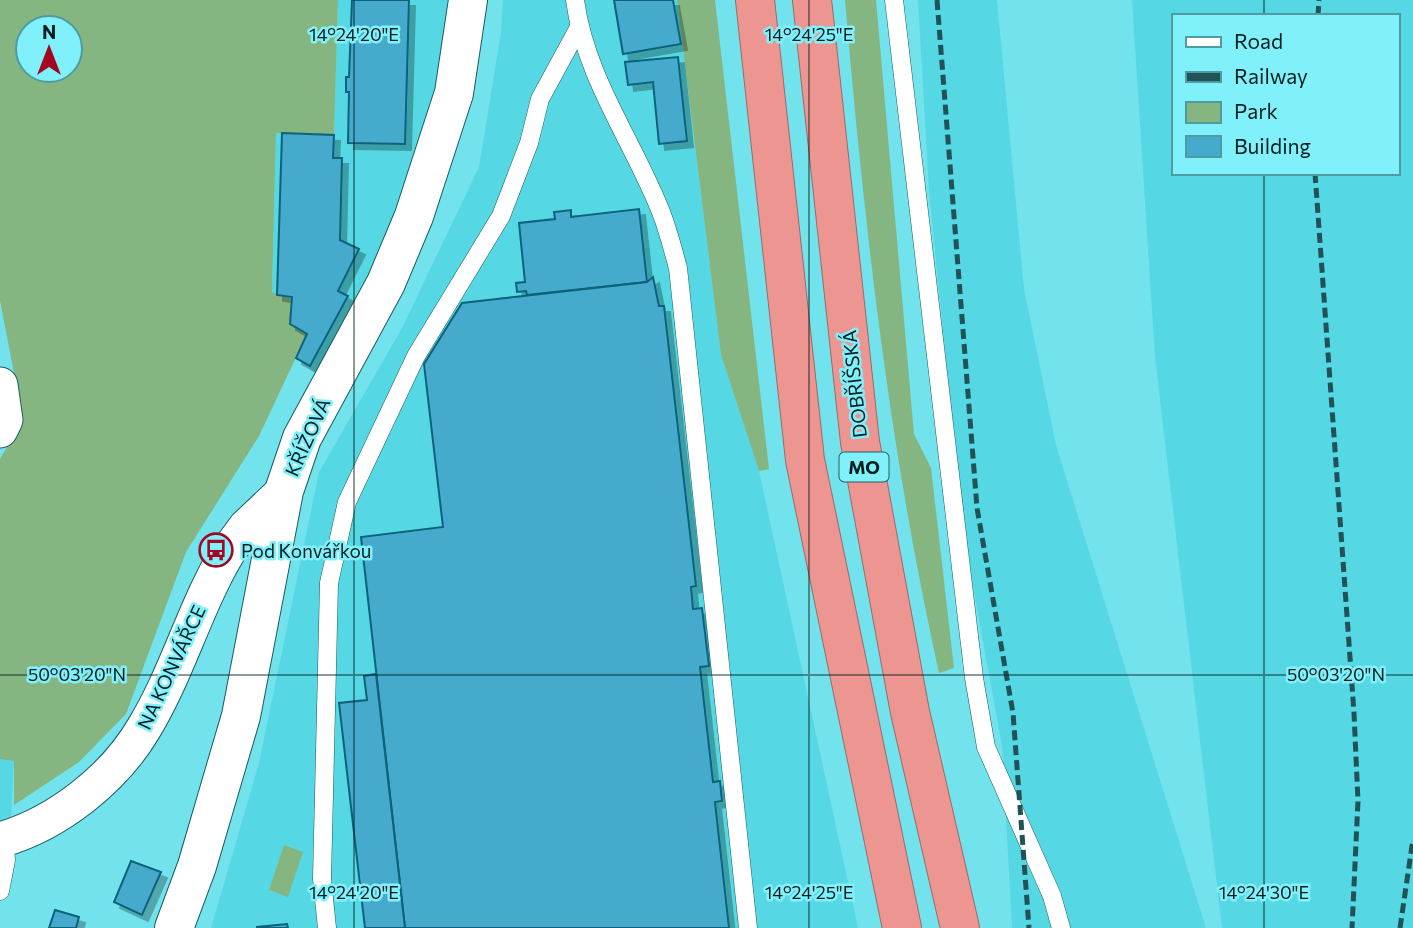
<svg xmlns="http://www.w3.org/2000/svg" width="1413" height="928" viewBox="0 0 1413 928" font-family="Commissioner,sans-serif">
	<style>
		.built { fill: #55d8e3; fill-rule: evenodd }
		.green { fill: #85b682; fill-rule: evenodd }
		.building { fill: #45aacb; stroke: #0b627b; stroke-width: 2; filter: url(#shadow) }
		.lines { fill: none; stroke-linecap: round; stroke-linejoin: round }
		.lane-casing { stroke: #1c5b60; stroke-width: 19 }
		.street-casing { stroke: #1c5b60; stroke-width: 37 }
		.secondary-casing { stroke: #1c5b60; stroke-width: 40 }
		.highway-casing { stroke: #9b6b68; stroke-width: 40 }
		.lane { stroke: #fff; stroke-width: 18 }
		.street { stroke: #fff; stroke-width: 35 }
		.secondary { stroke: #fff; stroke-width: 38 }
		.highway { stroke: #ed9590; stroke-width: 38 }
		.rail { stroke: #215256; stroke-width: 5; stroke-dasharray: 10 5; stroke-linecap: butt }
		.ticks { fill: none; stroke: #041d1f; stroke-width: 2; stroke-opacity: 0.45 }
		.labels { text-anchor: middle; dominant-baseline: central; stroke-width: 5; stroke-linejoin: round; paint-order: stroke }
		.shield { fill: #80f0fa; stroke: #295c61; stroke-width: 2 }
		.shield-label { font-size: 18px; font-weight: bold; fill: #041d1f }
		.street-label { font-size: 19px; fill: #041d1f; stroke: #80f0fa }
		.poi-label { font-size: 19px; fill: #041d1f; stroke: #80f0fa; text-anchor: start }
		.ticks-label { font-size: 18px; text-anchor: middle; fill: #041d1f; stroke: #80f0fa; stroke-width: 5; stroke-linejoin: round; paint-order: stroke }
	</style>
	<defs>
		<filter id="shadow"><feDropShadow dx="6" dy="6" stdDeviation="0" flood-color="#0004"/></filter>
	</defs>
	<rect width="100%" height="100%" fill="#72e3ed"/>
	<g class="built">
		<polygon points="338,0 450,0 445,47 420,155 381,253 318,374 296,358 290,324 291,299 272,292 276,133 334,134"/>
		<polygon points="503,0 677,0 721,355 759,471 858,928 211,928 259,763 319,472 402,328 479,167 501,32"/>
		<polygon points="918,0 997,0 1024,289 1056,445 1206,928 1012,928 1002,746 963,532 929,191"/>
		<path d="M 1132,0 L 1413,0 L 1413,928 L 1222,928 L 1155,357 ZM 1173,16 L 1397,16 L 1397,173 L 1173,173 Z"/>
		<polygon points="0,759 14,760 11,818 0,822"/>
	</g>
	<g class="green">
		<path d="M 0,0 L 338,0 L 334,135 L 276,133 L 272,292 L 291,299 L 290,324 L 307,334 L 259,436 L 186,552 L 126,714 L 79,762 L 14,805 L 14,761 L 0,759 L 0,459 L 23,419 L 0,301 ZM 28,28 L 70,28 L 70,70 L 28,70 Z"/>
		<polygon points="677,0 715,0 769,469 759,471 721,355"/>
		<path d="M 845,0 L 876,0 L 914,434 L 931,468 L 954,668 L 939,673 C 890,453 864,225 845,0 Z"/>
		<polygon points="284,845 303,852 288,897 269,890"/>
	</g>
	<g class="building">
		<polygon points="352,0 409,0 405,144 348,143 349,92 346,92 346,77 349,77"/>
		<polygon points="614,0 673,0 681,44 623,54"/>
		<polygon points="678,57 687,141 659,144 653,82 628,85 625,62"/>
		<polygon points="282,133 334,135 333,158 342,158 340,240 359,249 338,291 348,296 310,366 296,358 307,334 290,324 292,297 277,295"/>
		<polygon points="639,209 647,282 527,295 526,291 517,292 516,283 525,282 519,223 555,219 554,212 571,210 571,217"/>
		<polygon points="653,277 659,306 664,306 696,586 691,587 693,609 702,608 709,666 700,667 713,782 720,781 722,801 715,802 729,928 405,928 361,537 443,527 424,364 462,303 647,282"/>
		<polygon points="376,674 405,928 365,928 339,703 367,700 364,676"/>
		<polygon points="131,861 161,872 142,915 114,902"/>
		<polygon points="55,910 79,917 76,928 49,928"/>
		<polygon points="287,924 288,928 257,928 257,927"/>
	</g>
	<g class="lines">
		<defs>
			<g id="lane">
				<path d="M 575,0 C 585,77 633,141 661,212 C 668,230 673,250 678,268 L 748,928"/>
				<polyline points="894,0 974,678 986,747 1052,896 1061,928"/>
				<polyline points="0,891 6,860 4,839"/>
				<polyline points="327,928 322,879 329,583 347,502 416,356 501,216 529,143 540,99 578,29"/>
			</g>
			<g id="street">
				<polyline points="0,385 5,420 0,430"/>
				<path d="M 0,840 C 57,824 114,779 144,728 C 178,672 195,606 229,550 L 246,527 L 284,491"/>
			</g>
			<polyline id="secondary" points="174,928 197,866 241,716 284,491 302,438 386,283 414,216 454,93 468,0"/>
			<g id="highway">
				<polyline points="755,0 805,460 902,928"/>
				<polyline points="812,0 860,442 910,712 960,928"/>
			</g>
		</defs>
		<use href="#lane" class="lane-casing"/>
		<use href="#street" class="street-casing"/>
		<use href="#secondary" class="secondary-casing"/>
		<use href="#highway" class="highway-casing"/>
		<use href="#lane" class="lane"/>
		<use href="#street" class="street"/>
		<use href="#secondary" class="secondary"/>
		<use href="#highway" class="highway"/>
		<g class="rail">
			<polyline points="937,0 977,508 1013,713 1029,928"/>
			<polyline points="1318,16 1319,0"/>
			<polyline points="1315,173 1354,713 1358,801 1352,928"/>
			<polyline points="1400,928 1413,839"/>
		</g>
	</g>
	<path class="ticks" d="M 354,0 L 354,928M 809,0 L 809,928M 1264,0 L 1264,16M 1264,173 L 1264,928M 0,675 L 1413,675"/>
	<defs>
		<symbol id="bus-ring" viewBox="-11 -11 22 22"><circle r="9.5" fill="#80f0fa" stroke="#a30620" stroke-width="1.5"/><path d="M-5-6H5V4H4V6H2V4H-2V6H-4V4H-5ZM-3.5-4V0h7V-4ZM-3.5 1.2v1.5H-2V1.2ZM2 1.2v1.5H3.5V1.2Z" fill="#a30620"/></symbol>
	</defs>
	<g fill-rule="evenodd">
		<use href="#bus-ring" x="197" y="531" width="38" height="38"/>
	</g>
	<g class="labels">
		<rect class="shield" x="839.5" y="452.5" width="49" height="29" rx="5"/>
		<g class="shield-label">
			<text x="864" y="467">MO</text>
		</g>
		<g class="street-label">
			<text transform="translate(854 384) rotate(-96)">DOBŘÍŠSKÁ</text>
			<text transform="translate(307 437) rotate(-66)">KŘÍŽOVÁ</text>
			<text transform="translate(171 667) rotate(-65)">NA KONVÁŘCE</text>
		</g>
		<g class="poi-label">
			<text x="241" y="550">Pod Konvářkou</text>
		</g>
	</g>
	<g class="ticks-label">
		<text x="354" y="41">14°24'20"E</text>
		<text x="809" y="41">14°24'25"E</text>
		<text x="77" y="681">50°03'20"N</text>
		<text x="1336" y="681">50°03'20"N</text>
		<text x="354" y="899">14°24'20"E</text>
		<text x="809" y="899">14°24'25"E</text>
		<text x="1264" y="899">14°24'30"E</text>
	</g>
	<rect x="1172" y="14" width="228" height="161" fill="#80f0fa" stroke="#4e9ca2" stroke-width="2"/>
	<rect x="1186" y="37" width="35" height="10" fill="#ffffff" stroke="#4e9ca2" stroke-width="2"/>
	<text x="1234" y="49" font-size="21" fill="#041d1f">Road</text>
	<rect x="1186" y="72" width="35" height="10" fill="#215256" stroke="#4e9ca2" stroke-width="2"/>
	<text x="1234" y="84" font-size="21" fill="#041d1f">Railway</text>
	<rect x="1186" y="102" width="35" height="21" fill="#85b682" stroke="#4e9ca2" stroke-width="2"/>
	<text x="1234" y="119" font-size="21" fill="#041d1f">Park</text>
	<rect x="1186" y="136" width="35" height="21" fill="#45aacb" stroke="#4e9ca2" stroke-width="2"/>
	<text x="1234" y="154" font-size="21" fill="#041d1f">Building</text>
	<g transform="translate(49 49)"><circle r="33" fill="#80f0fa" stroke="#4e9ca2" stroke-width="2"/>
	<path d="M0-5L12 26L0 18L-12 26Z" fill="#a30620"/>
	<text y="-10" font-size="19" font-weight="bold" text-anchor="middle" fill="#041d1f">N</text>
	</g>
</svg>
